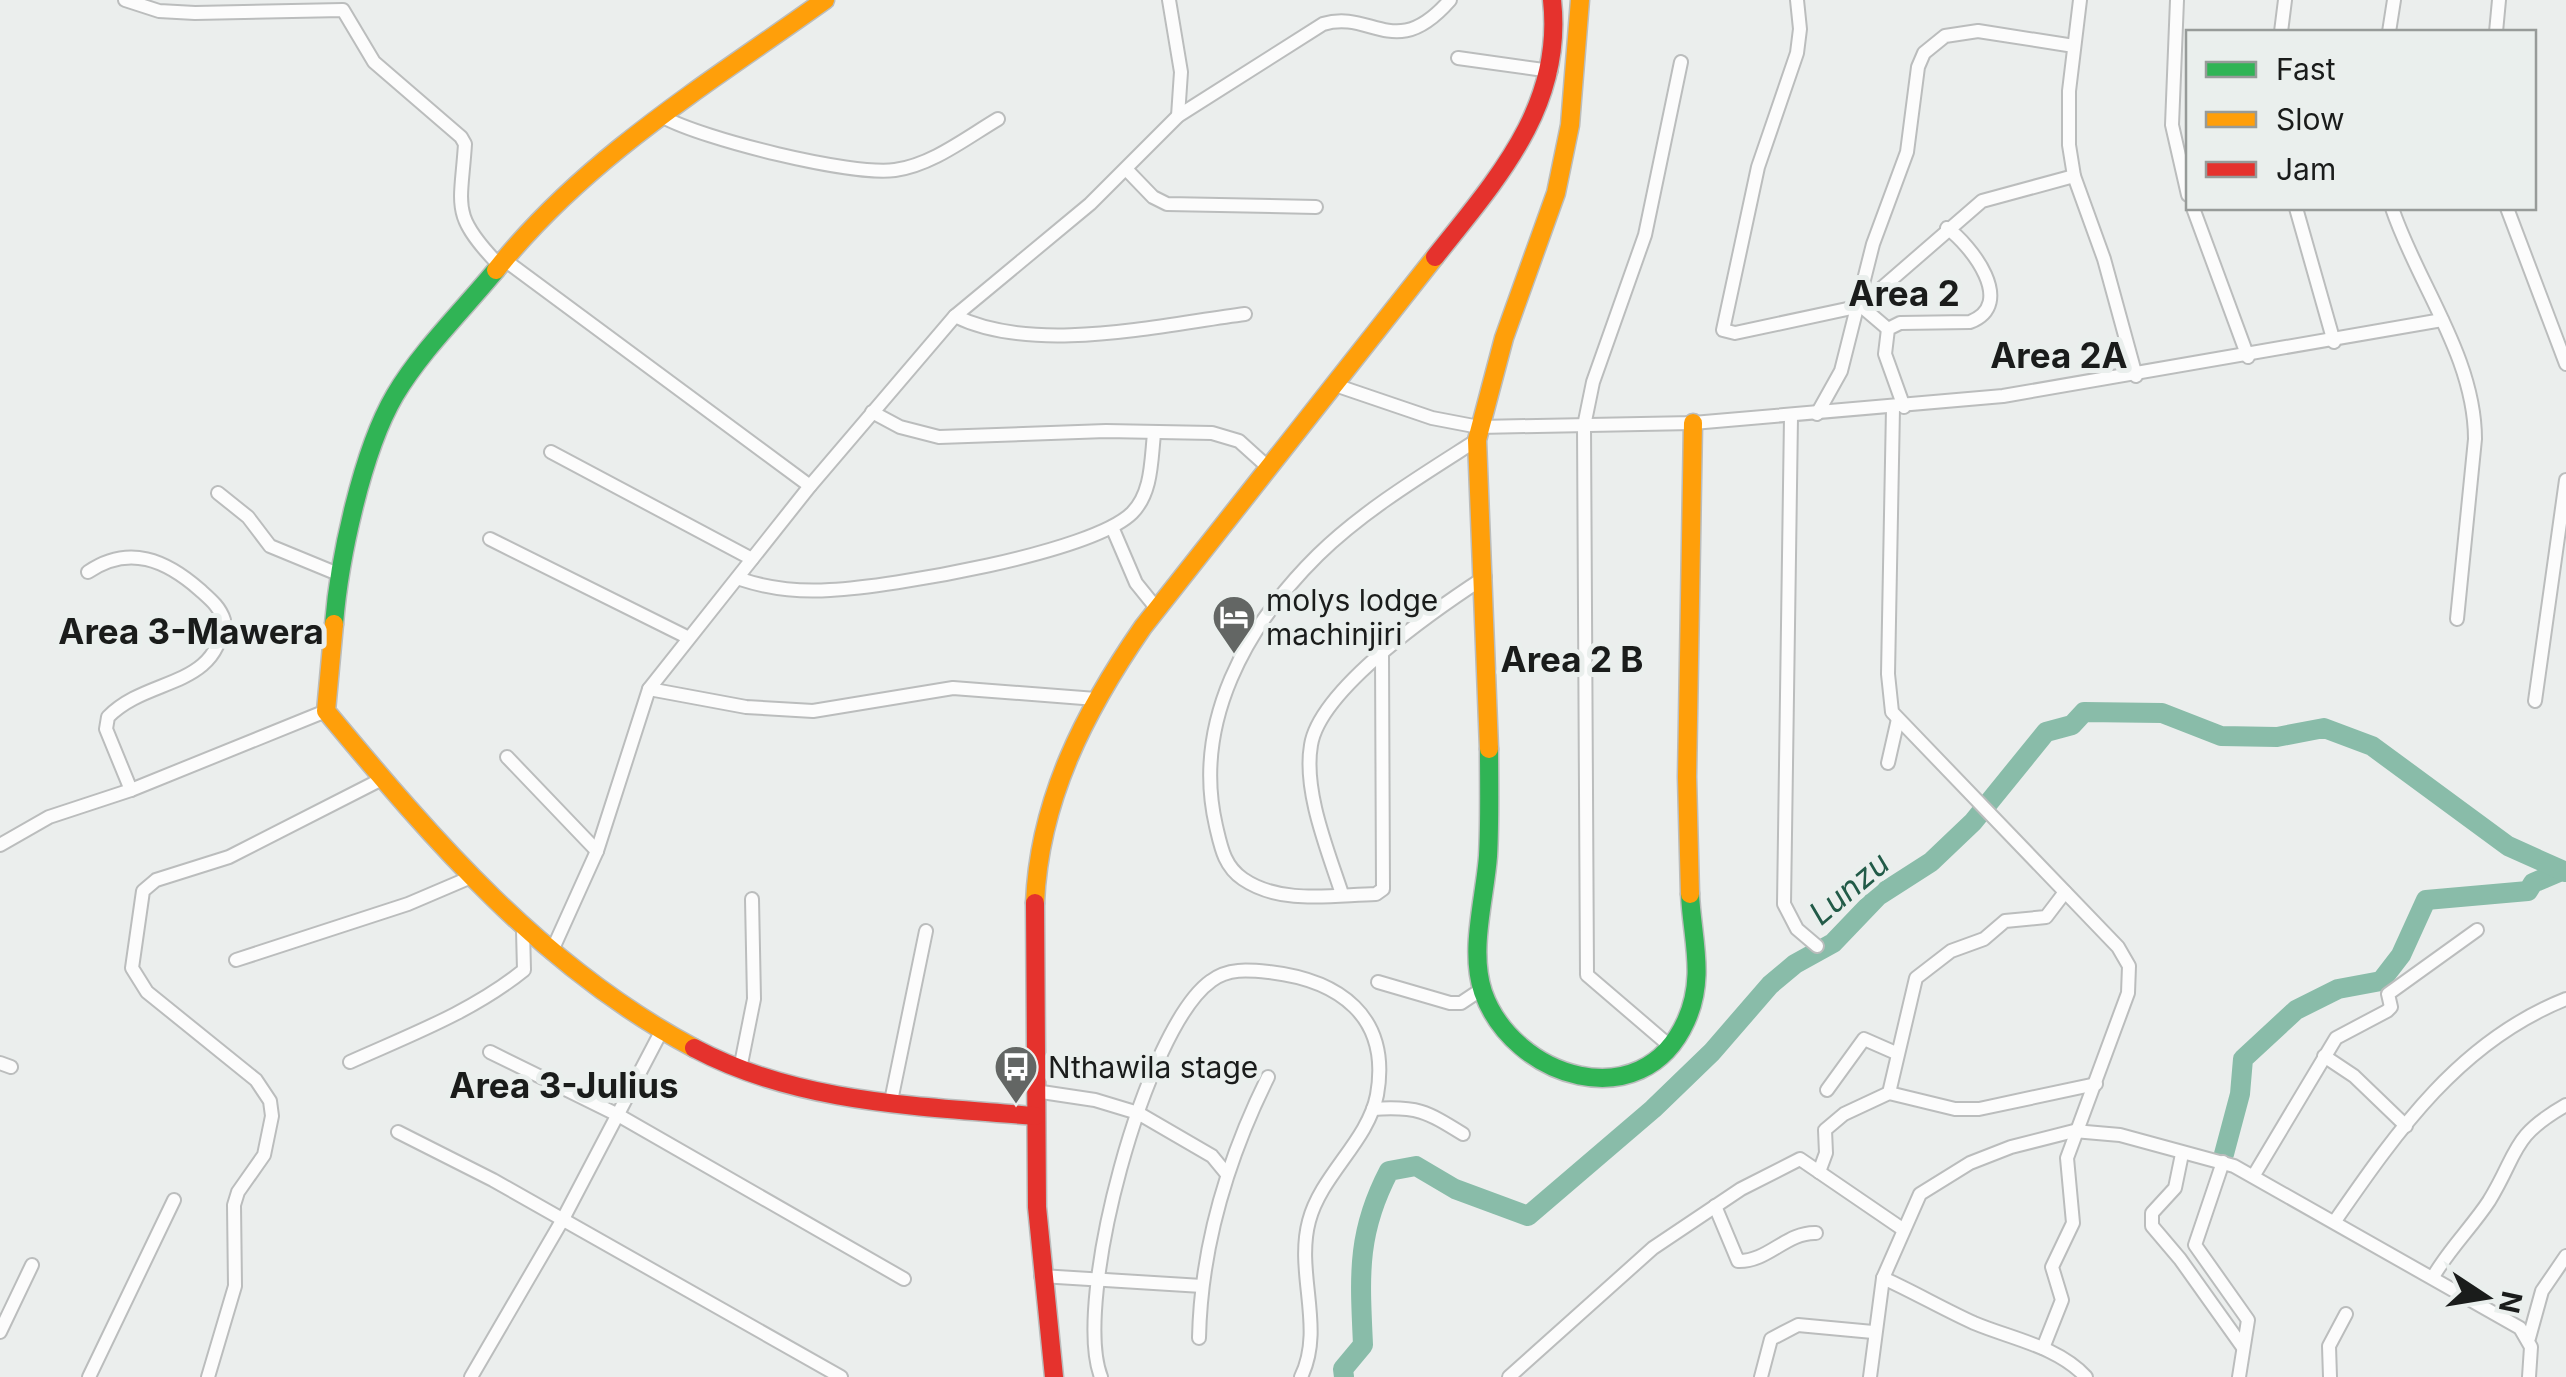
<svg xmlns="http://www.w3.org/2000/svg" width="2566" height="1377" viewBox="0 0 2566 1377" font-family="Inter,sans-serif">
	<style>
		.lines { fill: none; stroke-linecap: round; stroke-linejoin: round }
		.river { stroke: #89bca9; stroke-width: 20 }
		.street-casing { stroke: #bbbdbd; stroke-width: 16 }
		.fast-casing { stroke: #bbbdbd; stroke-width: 21 }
		.slow-casing { stroke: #bbbdbd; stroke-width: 21 }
		.jam-casing { stroke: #bbbdbd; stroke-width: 21 }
		.street { stroke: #fcfcfc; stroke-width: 12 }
		.fast { stroke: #30b455; stroke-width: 18 }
		.slow { stroke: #ff9f0a; stroke-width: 18 }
		.jam { stroke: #e5322d; stroke-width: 18 }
		.labels { text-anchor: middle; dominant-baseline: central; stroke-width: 10; stroke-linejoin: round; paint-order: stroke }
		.poi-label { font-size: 30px; fill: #1a1c1b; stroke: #eaefed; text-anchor: start }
		.water-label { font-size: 32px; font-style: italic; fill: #225b48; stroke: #eaefed }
		.quarter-label { font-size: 35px; font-weight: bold; fill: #1a1c1b; stroke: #eaefed }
	</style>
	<rect width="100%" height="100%" fill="#ebeeed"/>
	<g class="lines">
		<g class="river">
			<polyline points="2224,1154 2240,1094 2243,1059 2296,1010 2338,989 2381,981 2401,955 2426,900 2528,891 2533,883 2559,872"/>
			<path d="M 1344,1377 L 1343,1369 L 1363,1345 C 1360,1277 1356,1234 1389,1171 L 1416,1166 L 1455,1189 L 1528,1216 L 1653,1109 L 1712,1052 L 1770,985 L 1795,964 L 1833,943 L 1878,896 L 1931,862 L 1973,822 L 2046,732 L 2072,725 L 2084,712 L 2162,713 L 2221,736 L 2277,737 L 2324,728 L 2372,746 L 2508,846 L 2566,872"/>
		</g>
		<defs>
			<g id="street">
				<path d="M 125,0 L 159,11 L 195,13 L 343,10 L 374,62 L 461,137 L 465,144 C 461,207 450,214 498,264"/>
				<polyline points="1169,0 1181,72 1178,116"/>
				<polyline points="1797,0 1800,29 1797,53 1758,167 1723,330 1735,333 1861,306 1982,201 2074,176"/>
				<polyline points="2080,0 2069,91 2069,145 2074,176 2104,259 2136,376"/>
				<polyline points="2177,0 2172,125 2188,195"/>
				<polyline points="2281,32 2285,0"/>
				<polyline points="2389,32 2394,0"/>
				<polyline points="2496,32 2499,0"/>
				<polyline points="1458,58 1551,71"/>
				<path d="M 663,117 C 703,139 850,176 895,170 C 932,165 966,138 998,119"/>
				<polyline points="1126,169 1153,197 1167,204 1316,207"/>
				<polyline points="2193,208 2248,357"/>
				<polyline points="2296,208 2334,342"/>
				<path d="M 2392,208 C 2417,283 2475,357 2475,439 L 2457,619"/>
				<polyline points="2507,208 2566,364"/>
				<polyline points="502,258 810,486"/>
				<polyline points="1861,306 1888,329"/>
				<path d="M 955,316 C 1034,355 1159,325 1245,314"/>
				<polyline points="1335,385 1432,418 1479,427 1693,423 2003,396 2442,320"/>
				<path d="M 1904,407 L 1885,354 L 1888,329 L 1900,323 L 1970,322 C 2017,304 1971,245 1947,228"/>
				<polyline points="1893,408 1888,674 1892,712 2118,947 2129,966 2128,993 2067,1158 2073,1223 2052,1267 2062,1300 2043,1348"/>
				<polyline points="872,412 900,427 939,437 1106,431 1212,433 1239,441 1269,468"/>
				<polyline points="1817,414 1841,371 1873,244 1907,152 1918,67 1924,53 1945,36 1978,31 2074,46"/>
				<polyline points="1791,417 1784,904 1797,929 1817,946"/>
				<polyline points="551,452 752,559"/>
				<polyline points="218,493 248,517 270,546 338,574"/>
				<polyline points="1112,527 1136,583 1157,609"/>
				<polyline points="490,539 689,638"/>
				<path d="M 88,572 C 129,544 166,560 200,590 C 210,599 220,607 224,620 C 217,690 148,676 108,717 L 106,729 L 131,790"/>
				<path d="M 740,579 C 770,589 799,592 830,590 C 891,587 1091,553 1132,513 C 1152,493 1151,461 1154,434"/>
				<path d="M 1382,654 L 1383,889 L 1376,894 C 1333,895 1281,905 1243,879 C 1224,866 1221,847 1216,826 C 1192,723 1246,626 1318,555 C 1364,510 1424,474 1477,440"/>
				<polyline points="649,689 746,707 813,711 953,688 1096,699"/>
				<polyline points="2535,701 2566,480"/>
				<polyline points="507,757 597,851"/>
				<polyline points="1888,763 1898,719"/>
				<polyline points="0,845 49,817 131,790 326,711"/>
				<path d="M 1342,894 C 1328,851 1303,791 1311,745 C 1320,688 1439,607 1485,577"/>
				<path d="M 551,953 L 597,851 L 649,689 L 810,486 L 955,316 L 1090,204 L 1178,116 L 1323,24 C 1372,9 1395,63 1450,0"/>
				<polyline points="236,960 408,904 469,878"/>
				<polyline points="1378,982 1450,1003 1461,1003 1482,989"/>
				<polyline points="1671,1047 1587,975 1584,426 1593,382 1645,235 1681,62"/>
				<polyline points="490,1052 618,1115 904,1279"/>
				<polyline points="2324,1056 2354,1076 2406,1126"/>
				<path d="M 350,1062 C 410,1035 472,1012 524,970 L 523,930"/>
				<polyline points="0,1063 11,1067"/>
				<polyline points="740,1069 754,999 752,899"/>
				<polyline points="1827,1090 1864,1039 1896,1053"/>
				<polyline points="1035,1091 1095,1100 1138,1113 1212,1156 1226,1173"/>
				<polyline points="1889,1093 1916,978 1951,951 1984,939 2005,921 2046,917 2065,892"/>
				<polyline points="891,1101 926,931"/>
				<path d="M 1373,1109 C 1417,1106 1426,1111 1463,1134"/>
				<polyline points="398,1132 493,1180 841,1377"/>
				<polyline points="2182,1154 2175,1188 2152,1213 2152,1226 2180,1259 2242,1346"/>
				<polyline points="2223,1162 2195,1245 2248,1320 2239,1377"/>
				<polyline points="1819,1172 1826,1153 1825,1130 1844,1114 1889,1093 1955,1109 1979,1109 2096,1084"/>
				<polyline points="2254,1175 2336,1038 2387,1011 2391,1007 2388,994 2477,930"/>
				<path d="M 1715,1206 L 1738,1261 C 1768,1262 1786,1232 1816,1233"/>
				<path d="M 2335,1221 C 2398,1130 2460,1041 2566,999"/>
				<polyline points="1041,1276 1202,1286"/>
				<path d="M 2433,1277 C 2449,1249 2472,1227 2489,1201 C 2519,1152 2510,1137 2566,1105"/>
				<path d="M 1883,1278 C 1914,1292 1943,1309 1974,1323 C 2012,1339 2057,1346 2086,1377"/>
				<polyline points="0,1332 32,1265"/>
				<path d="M 1199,1338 C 1201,1245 1227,1160 1268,1077"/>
				<polyline points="2529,1338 2542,1291 2566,1256"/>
				<polyline points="89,1377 174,1200"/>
				<polyline points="208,1377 235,1286 234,1205 238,1192 264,1155 272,1116 270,1101 256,1080 147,992 132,968 143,891 156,880 229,857 382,779"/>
				<polyline points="471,1377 563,1219 662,1030"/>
				<path d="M 1101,1377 C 1072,1302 1145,1028 1211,981 C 1228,968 1248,970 1269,972 C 1339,980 1391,1016 1377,1095 C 1368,1141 1321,1175 1309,1221 C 1295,1273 1325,1328 1301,1377"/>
				<polyline points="1509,1377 1653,1248 1741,1189 1800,1159 1901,1228"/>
				<polyline points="1761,1377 1771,1339 1798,1325 1873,1332"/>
				<polyline points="1870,1377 1883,1278 1920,1194 1970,1163 2011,1147 2074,1131 2120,1135 2234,1166 2520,1328 2531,1347 2529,1377"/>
				<polyline points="2330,1377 2329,1346 2346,1314"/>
			</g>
			<g id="fast">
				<path d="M 334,624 C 339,560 362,451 395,395 C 421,351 463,310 496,270"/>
				<path d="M 1489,749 C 1489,784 1490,820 1488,856 C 1485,898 1469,950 1483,992 C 1513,1078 1642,1119 1686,1021 C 1706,977 1692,939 1690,894"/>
			</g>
			<g id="slow">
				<path d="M 496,270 C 586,157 709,83 825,0"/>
				<path d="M 334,624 L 326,711 C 434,841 543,968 694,1048"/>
				<polyline points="1489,749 1477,440 1504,338 1556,193 1570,125 1580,0"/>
				<polyline points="1690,894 1687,777 1693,423"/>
				<path d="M 1035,903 C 1039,800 1085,711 1143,627 L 1435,257"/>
			</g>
			<g id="jam">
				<path d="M 1435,257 C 1497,179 1564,106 1552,0"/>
				<polyline points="1035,903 1037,1207 1054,1377"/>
				<path d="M 694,1048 C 799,1104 920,1106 1035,1116"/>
			</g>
		</defs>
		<use href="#street" class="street-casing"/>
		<use href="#fast" class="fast-casing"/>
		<use href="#slow" class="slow-casing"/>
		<use href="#jam" class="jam-casing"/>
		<use href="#street" class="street"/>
		<use href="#fast" class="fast"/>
		<use href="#slow" class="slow"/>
		<use href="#jam" class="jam"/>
	</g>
	<defs>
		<symbol id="hotel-pin" viewBox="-11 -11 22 30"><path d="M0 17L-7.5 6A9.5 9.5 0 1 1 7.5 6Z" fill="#636664" stroke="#eaefed"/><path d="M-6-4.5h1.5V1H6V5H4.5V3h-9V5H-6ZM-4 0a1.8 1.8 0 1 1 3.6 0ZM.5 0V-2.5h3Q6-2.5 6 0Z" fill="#fff"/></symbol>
		<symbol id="bus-pin" viewBox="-11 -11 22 30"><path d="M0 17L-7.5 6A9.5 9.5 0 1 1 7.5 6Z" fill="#636664" stroke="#eaefed"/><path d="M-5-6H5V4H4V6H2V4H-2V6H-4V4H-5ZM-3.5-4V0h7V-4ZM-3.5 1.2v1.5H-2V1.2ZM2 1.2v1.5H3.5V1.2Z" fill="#fff"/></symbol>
	</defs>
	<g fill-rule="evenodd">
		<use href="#hotel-pin" x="1209" y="592" width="50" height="68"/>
		<use href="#bus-pin" x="991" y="1042" width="50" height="68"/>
	</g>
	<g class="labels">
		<g class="poi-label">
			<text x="1266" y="600">molys lodge<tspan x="1266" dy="34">machinjiri</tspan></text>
			<text x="1048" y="1067">Nthawila stage</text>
		</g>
		<g class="water-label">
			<text transform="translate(1849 888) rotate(-40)">Lunzu</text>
		</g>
		<g class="quarter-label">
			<text x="1904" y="293">Area 2</text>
			<text x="2059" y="355">Area 2A</text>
			<text x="191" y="631">Area 3-Mawera</text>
			<text x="1572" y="659">Area 2 B</text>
			<text x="564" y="1085">Area 3-Julius</text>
		</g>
	</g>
	<rect x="2186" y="30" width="350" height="180" fill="#eaefed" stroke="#979b99" stroke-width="2.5"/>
	<rect x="2206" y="62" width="50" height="15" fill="#30b455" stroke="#979b99" stroke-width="2.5"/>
	<text x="2276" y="80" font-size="30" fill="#1a1c1b">Fast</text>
	<rect x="2206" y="112" width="50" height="15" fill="#ff9f0a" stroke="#979b99" stroke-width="2.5"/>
	<text x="2276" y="130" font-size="30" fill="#1a1c1b">Slow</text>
	<rect x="2206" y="162" width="50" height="15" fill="#e5322d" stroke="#979b99" stroke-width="2.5"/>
	<text x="2276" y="180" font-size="30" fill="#1a1c1b">Jam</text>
	<g transform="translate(2486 1297) rotate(102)" stroke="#eaefed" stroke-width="8" paint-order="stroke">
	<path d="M0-8L18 38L0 25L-18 38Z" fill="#1a1c1b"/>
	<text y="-15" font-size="28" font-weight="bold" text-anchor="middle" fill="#1a1c1b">N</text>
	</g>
</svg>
